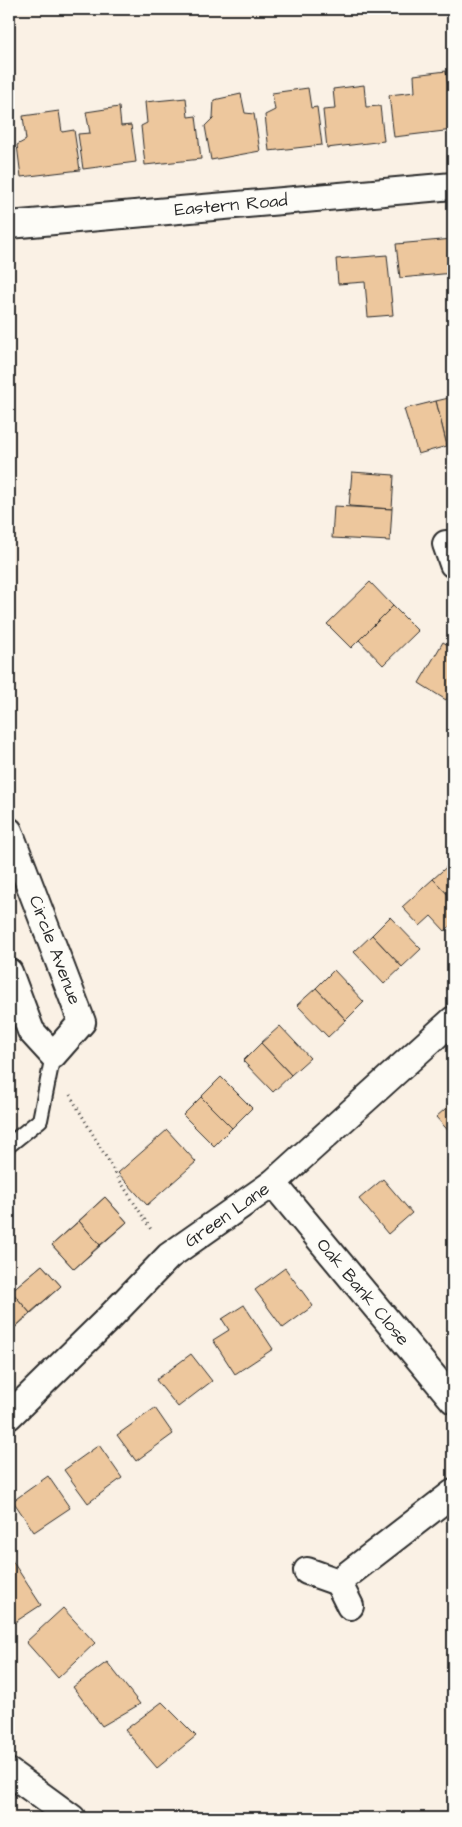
<svg xmlns="http://www.w3.org/2000/svg" width="462" height="1827" viewBox="0 0 462 1827" font-family="'Architects Daughter',sans-serif">
<style>
.building{fill:#edc79d;stroke:#2b2b2b}
.lines{fill:none;stroke-linecap:round;stroke-linejoin:round}
.service-casing{stroke:#2b2b2b;stroke-width:18}
.minor-casing{stroke:#2b2b2b;stroke-width:30}
.path{stroke:#2b2b2b;stroke-width:3;stroke-dasharray:1 4;stroke-linecap:butt}
.service{stroke:#fdfcf7;stroke-width:14}
.minor{stroke:#fdfcf7;stroke-width:26}
.labels{text-anchor:middle;dominant-baseline:central;stroke-width:4;stroke-linejoin:round;paint-order:stroke}
.street-label{font-size:18px;fill:#2b2b2b;stroke:#fdfcf7}
</style>
<rect width="100%" height="100%" fill="#faf1e5"/>
<filter id="ink" filterUnits="userSpaceOnUse"><feTurbulence type="fractalNoise" baseFrequency=".02" numOctaves="2"/><feDisplacementMap in="SourceGraphic" scale="10" xChannelSelector="R" yChannelSelector="G"/><feConvolveMatrix kernelMatrix="1 2 1 2 8 2 1 2 1" color-interpolation-filters="sRGB"/></filter>
<g filter="url(#ink)">
<g class="building">
<polygon points="446,71 449,95 453,95 453,130 394,137 389,95 415,92 414,75"/>
<polygon points="364,85 366,107 380,106 384,141 327,148 323,110 335,109 333,89"/>
<polygon points="308,88 311,108 317,107 322,145 269,151 265,115 275,110 272,93"/>
<polygon points="241,94 245,113 254,114 260,151 211,160 205,126 213,118 214,100"/>
<polygon points="186,98 188,117 196,116 201,159 145,165 141,126 147,123 145,102"/>
<polygon points="119,107 121,126 131,125 136,162 83,169 78,134 90,133 86,112"/>
<polygon points="59,111 62,132 74,130 80,170 21,177 17,145 26,140 23,116"/>
<polygon points="453,239 453,273 400,278 396,244"/>
<polygon points="387,255 393,315 368,317 365,282 338,284 336,259"/>
<polygon points="453,397 453,444 447,446 436,401"/>
<polygon points="436,401 447,446 418,454 404,409"/>
<polygon points="352,472 394,475 392,509 349,506"/>
<polygon points="334,506 392,509 390,541 332,538"/>
<polygon points="370,582 393,606 351,648 327,624"/>
<polygon points="393,606 418,631 383,665 359,640"/>
<polygon points="443,642 453,648 453,689 446,700 419,683"/>
<polygon points="451,863 453,865 453,900 433,879"/>
<polygon points="433,879 453,900 453,923 445,931 431,916 420,926 402,907"/>
<polygon points="390,917 421,949 402,967 372,935"/>
<polygon points="372,935 402,967 384,984 354,952"/>
<polygon points="334,970 364,1002 346,1020 316,988"/>
<polygon points="316,988 346,1020 328,1037 297,1005"/>
<polygon points="280,1026 310,1058 291,1075 261,1043"/>
<polygon points="261,1043 291,1075 273,1092 243,1061"/>
<polygon points="221,1077 252,1108 232,1128 201,1097"/>
<polygon points="201,1097 232,1128 214,1146 183,1115"/>
<polygon points="453,1102 453,1136 436,1117"/>
<polygon points="167,1130 196,1162 147,1205 118,1173"/>
<polygon points="383,1179 412,1213 388,1234 359,1199"/>
<polygon points="105,1197 127,1222 74,1269 52,1245"/>
<polygon points="105,1197 127,1222 100,1245 79,1221"/>
<polygon points="79,1221 100,1245 74,1269 52,1245"/>
<polygon points="42,1265 61,1286 9,1333 9,1293"/>
<polygon points="42,1265 61,1286 30,1313 11,1291"/>
<polygon points="285,1268 313,1306 283,1328 255,1290"/>
<polygon points="11,1291 30,1313 9,1333 9,1293"/>
<polygon points="244,1305 273,1349 235,1374 213,1340 229,1330 222,1319"/>
<polygon points="191,1354 212,1381 178,1407 156,1380"/>
<polygon points="155,1408 173,1434 136,1461 117,1435"/>
<polygon points="99,1445 122,1478 88,1503 64,1470"/>
<polygon points="48,1476 70,1508 34,1532 13,1501"/>
<polygon points="9,1556 41,1605 9,1626"/>
<polygon points="63,1608 95,1643 58,1678 26,1642"/>
<polygon points="107,1662 140,1704 102,1726 73,1687"/>
<polygon points="162,1702 196,1736 157,1768 125,1730"/>
</g>
<g class="lines">
<defs>
<polyline id="service" points="9,1145 40,1120 53,1055"/>
<g id="minor">
<polyline points="9,225 453,186"/>
<polyline points="446,544 453,564"/>
<polyline points="9,831 82,1022 53,1055 31,1031 9,972"/>
<polyline points="273,1183 453,1400"/>
<polyline points="9,1416 108,1319 169,1256 273,1183 453,1020"/>
<polyline points="307,1571 338,1582 453,1493"/>
<polyline points="338,1582 350,1606"/>
<polyline points="9,1772 72,1818"/>
</g>
</defs>
<use href="#service" class="service-casing"/>
<use href="#minor" class="minor-casing"/>
<polyline class="path" points="70,1095 117,1176 152,1231"/>
<use href="#service" class="service"/>
<use href="#minor" class="minor"/>
</g>
</g>
<g class="labels">
<g class="street-label">
<text transform="translate(231 205) rotate(-5)">Eastern Road</text>
<text transform="translate(55 950) rotate(69)">Circle Avenue</text>
<text transform="translate(227 1215) rotate(-35)">Green Lane</text>
<text transform="translate(363 1292) rotate(50)">Oak Bank Close</text>
</g>
</g>
<rect width="462" height="1827" fill="none" stroke="#fdfcf7" stroke-width="30"/>
<rect x="15" y="15" width="432" height="1797" fill="none" stroke="#2b2b2b" stroke-width="2" filter="url(#ink)"/>
</svg>
